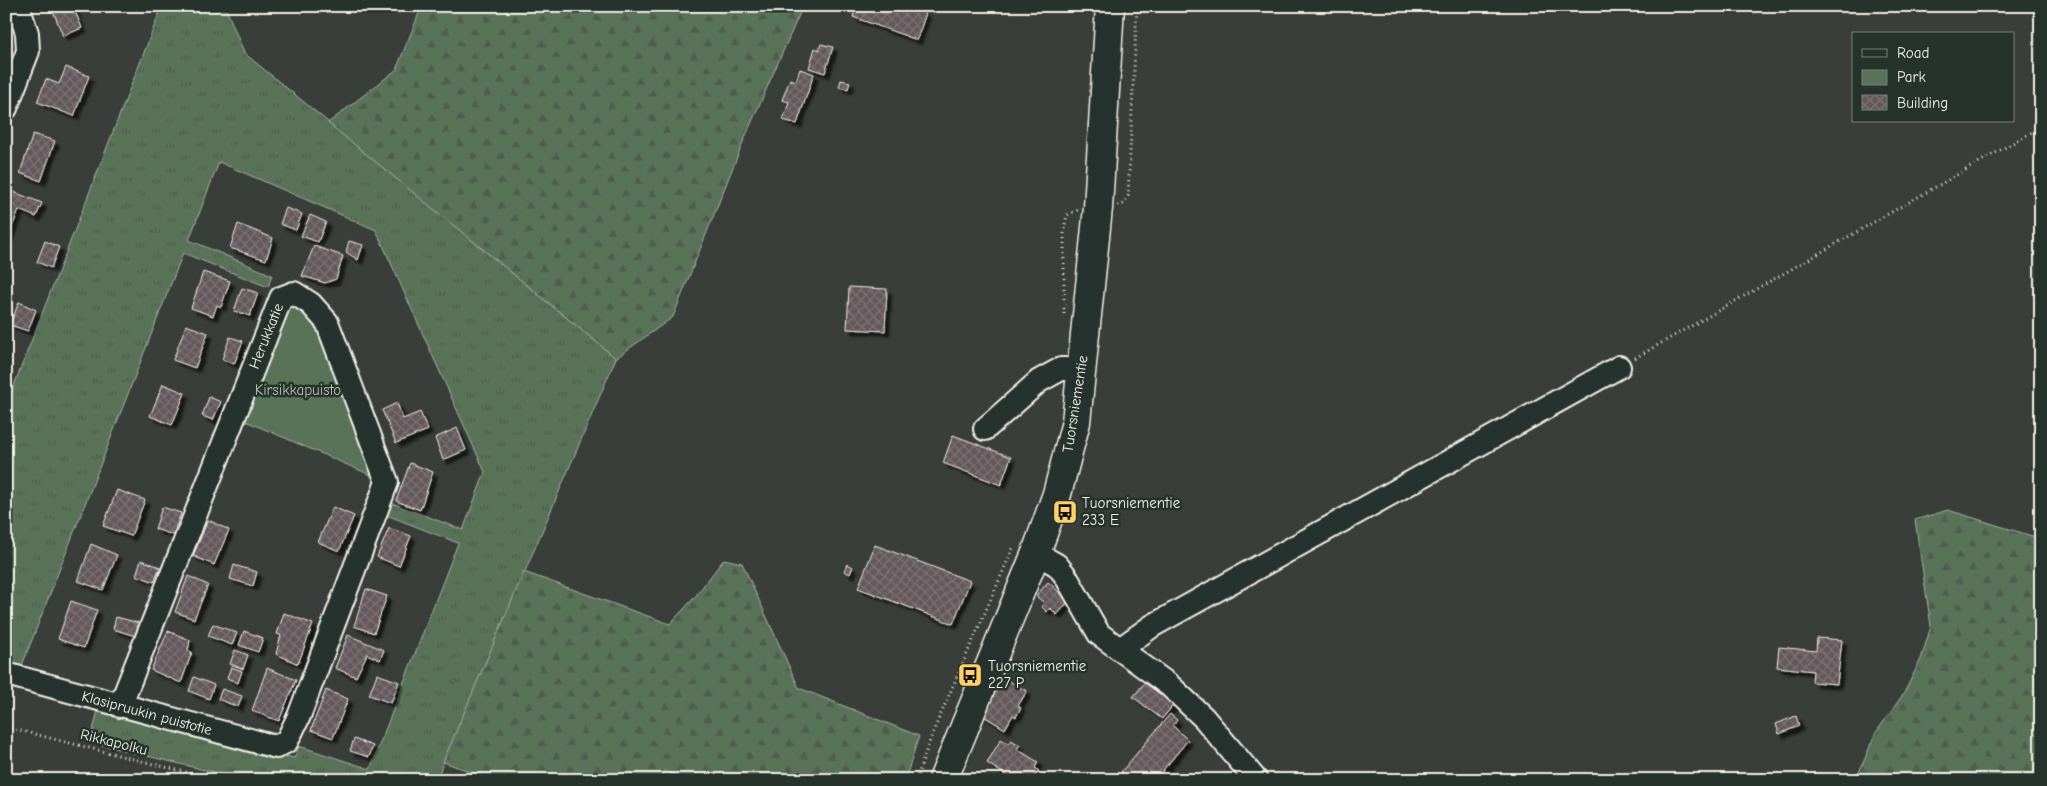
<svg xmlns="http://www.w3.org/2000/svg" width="2047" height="786" viewBox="0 0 2047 786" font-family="'Comic Neue',sans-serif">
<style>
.grass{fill:url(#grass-tufts);stroke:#a6b2a0}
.forest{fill:url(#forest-firs);stroke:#a6b2a0}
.park{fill:#597359;stroke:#a6b2a0}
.building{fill:url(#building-cross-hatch);stroke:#f4f1e8;filter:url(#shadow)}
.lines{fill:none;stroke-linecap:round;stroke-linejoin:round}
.minor-casing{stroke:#f4f1e8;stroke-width:26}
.major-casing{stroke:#f4f1e8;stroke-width:31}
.path{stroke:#f4f1e8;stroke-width:3;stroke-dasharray:1 4;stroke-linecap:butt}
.minor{stroke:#26332d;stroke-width:22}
.major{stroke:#26332d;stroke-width:28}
.labels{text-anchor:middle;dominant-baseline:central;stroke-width:5;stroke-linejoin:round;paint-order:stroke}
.street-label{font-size:15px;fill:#f4f1e8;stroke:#26332d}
.park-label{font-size:15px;fill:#b6bfaf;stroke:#26332d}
.poi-label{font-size:15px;fill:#f4f1e8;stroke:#26332d;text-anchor:start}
</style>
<defs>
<pattern id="grass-tufts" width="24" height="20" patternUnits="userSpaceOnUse" patternTransform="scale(1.25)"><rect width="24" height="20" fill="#597359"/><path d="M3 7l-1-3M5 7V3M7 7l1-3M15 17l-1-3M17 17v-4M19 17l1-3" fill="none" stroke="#505b4f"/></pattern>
<pattern id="forest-firs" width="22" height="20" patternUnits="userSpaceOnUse" patternTransform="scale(1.25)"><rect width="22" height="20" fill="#597359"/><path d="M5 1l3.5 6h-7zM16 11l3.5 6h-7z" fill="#505b4f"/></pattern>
<pattern id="building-cross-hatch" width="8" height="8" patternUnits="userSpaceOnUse" patternTransform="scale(1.25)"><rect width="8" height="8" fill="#64595c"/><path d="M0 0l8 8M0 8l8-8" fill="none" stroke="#7b7173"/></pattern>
<filter id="shadow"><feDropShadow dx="4.5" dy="4.5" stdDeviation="1" flood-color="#0009"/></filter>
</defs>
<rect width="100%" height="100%" fill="#393e3b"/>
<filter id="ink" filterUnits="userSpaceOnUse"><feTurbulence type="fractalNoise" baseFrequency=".02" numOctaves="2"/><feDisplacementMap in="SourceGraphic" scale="10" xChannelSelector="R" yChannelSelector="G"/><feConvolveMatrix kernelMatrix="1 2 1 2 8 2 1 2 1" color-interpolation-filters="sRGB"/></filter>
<g filter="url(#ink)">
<polygon class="grass" points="157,6 225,6 244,53 616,358 436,780 246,780 90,742 98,710 294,758 299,746 370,769 458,543 384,514 389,502 463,530 485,472 376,230 219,162 189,240 272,275 268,287 183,253 21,668 6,664 6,406 159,14"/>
<g class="forest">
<polygon points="422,6 803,6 743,142 673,317 616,358 328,123 396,70"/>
<polygon points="1948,510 2032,536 2041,534 2041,780 1856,780 1875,734 1904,693 1921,659 1931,626 1915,520"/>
<polygon points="724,559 742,563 799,688 919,736 905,780 686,780 664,771 660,780 495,780 443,762 524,572 670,624 694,598"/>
</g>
<polygon class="park" points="281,298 317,309 387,482 234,416"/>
<g class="building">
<polygon points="51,6 73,6 82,28 63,36"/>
<polygon points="856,6 906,6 926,13 917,40 853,17"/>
<polygon points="821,44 833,47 825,73 809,68 815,48 819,50"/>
<polygon points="66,67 89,76 74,116 37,102 46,79 59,84"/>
<polygon points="800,69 814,74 797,124 783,120 789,102 782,100 790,79 796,81"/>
<polygon points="841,80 850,82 848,89 839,87"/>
<polygon points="33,134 55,141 41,181 20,173"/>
<polygon points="6,189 42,203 36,217 19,210 8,237 6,236"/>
<polygon points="286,208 302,214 296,230 280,224"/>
<polygon points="310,215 326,222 318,242 301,236"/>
<polygon points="238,224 273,238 266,260 230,248"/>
<polygon points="45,241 59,247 51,268 37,262"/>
<polygon points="349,241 363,245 358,260 346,252"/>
<polygon points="314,246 343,256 336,279 325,283 302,276"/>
<polygon points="203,272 230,281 221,307 217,305 213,316 191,308"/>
<polygon points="849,287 887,289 885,331 847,329"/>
<polygon points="242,288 258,293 250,316 234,311"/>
<polygon points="19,302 36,310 28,331 10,325"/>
<polygon points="186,325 208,333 195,368 173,360"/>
<polygon points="230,337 243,341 234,364 222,359"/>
<polygon points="163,384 185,393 172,425 150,416"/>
<polygon points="209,397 221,402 213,420 202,416"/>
<polygon points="397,403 403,419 420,412 428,430 396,443 382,410"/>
<polygon points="457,428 466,450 443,460 435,438"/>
<polygon points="953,435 1011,457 1001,485 943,463"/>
<polygon points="410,463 433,472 420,510 396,501"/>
<polygon points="117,490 145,500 131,536 103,526"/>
<polygon points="162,507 181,513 173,535 155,529"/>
<polygon points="333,507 354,516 339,551 318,542"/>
<polygon points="208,520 229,530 214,565 193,556"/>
<polygon points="389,528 411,536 399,566 377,557"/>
<polygon points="91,544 117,555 103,590 78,581"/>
<polygon points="875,545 970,581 953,624 858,588"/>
<polygon points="141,560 160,567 154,582 136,575"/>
<polygon points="847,564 853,567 850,574 844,571"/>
<polygon points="234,565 257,572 253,586 230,579"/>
<polygon points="188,576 208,585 194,619 175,612"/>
<polygon points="1048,582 1069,601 1057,615 1050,608 1047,612 1041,606 1044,603 1036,596"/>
<polygon points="366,589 387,596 374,633 354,626"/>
<polygon points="71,601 97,610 84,648 58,639"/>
<polygon points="284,613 313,624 298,664 276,654 281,635 277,634"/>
<polygon points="116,617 139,623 135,636 113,629"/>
<polygon points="213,624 237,633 232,645 208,636"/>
<polygon points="168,631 190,640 188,651 192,652 181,683 151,670"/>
<polygon points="244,631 263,638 258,652 239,645"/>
<polygon points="348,635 384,650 380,660 367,654 356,677 335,668"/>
<polygon points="1817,638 1842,640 1837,684 1812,682 1813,671 1777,667 1779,647 1816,651"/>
<polygon points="235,650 248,655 243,669 230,664"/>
<polygon points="231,667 242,671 238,683 227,678"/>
<polygon points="267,668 296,680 279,721 252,711"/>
<polygon points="377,674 399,682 391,703 369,695"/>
<polygon points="194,677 214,685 209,699 189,691"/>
<polygon points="1003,678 1027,691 1018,706 1021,708 1016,717 1013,715 1005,729 982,715"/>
<polygon points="1146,681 1174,704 1162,719 1133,697"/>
<polygon points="222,689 242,696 238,707 218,699"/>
<polygon points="326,690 348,699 333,738 311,730"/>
<polygon points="1170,714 1177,720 1173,726 1188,740 1155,780 1117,780 1123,773 1121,772"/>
<polygon points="1796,716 1799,726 1779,734 1776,724"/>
<polygon points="354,739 373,746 369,757 350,751"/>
<polygon points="1001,739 1009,744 1011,740 1020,745 1017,749 1038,762 1035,768 1039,771 1033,779 1029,776 1027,780 1013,780 987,763"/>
</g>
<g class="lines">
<defs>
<g id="minor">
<polyline points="6,108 28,51 27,33 18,6"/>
<polyline points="985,429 1039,381 1061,369 1082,369"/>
<polyline points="1036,553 1057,565 1065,575 1099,634 1169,685 1204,718 1256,780"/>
<polyline points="1120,649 1152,626 1619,367"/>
<polyline points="6,674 276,747 287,741 299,716 387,482 327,322 311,304 294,293 281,298 120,706"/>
</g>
<polyline id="major" points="943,780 1036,553 1057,494 1076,422 1098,208 1110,6"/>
</defs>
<use href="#minor" class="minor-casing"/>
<use href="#major" class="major-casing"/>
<g class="path">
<polyline points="1118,206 1124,204 1128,196 1137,6"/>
<polyline points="1064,314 1064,229 1067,215 1078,210"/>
<polyline points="1635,358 2041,127"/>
<polyline points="6,727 217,780"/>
<polyline points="916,780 933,732 1014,546"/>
</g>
<use href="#minor" class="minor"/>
<use href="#major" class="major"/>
</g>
</g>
<defs>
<symbol id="bus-square" viewBox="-11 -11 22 22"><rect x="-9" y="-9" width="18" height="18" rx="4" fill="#ffd166" stroke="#26332d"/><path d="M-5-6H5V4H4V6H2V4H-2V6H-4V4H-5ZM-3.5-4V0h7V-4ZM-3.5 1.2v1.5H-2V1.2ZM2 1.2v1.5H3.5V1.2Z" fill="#111"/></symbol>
</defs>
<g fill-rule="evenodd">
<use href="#bus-square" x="1051" y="498" width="28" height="28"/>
<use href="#bus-square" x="956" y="661" width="28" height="28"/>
</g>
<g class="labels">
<g class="street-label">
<text transform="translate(266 336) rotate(-68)">Herukkatie</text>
<text transform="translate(1075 404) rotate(-81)">Tuorsniementie</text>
<text transform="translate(147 713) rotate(15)">Klasipruukin puistotie</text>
<text transform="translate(114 742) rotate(14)">Rikkapolku</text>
</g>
<g class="park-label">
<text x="298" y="390">Kirsikkapuisto</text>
</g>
<g class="poi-label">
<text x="1082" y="503">Tuorsniementie<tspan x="1082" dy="17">233 E</tspan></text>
<text x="988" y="666">Tuorsniementie<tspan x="988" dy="17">227 P</tspan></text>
</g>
</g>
<rect width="2047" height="786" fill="none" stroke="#26332d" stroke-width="25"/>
<rect x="12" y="12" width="2022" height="761" fill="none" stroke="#f4f1e8" stroke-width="2" filter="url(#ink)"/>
<rect x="1852" y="32" width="162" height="90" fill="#26332d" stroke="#787f78"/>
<rect x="1862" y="49" width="25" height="8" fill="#26332d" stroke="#787f78"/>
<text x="1897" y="58" font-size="15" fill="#f4f1e8">Road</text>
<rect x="1862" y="70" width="25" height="15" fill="#597359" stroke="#787f78"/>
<text x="1897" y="82" font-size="15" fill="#f4f1e8">Park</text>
<rect x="1862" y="95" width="25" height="15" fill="url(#building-cross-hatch)" stroke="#787f78"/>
<text x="1897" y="108" font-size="15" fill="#f4f1e8">Building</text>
</svg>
